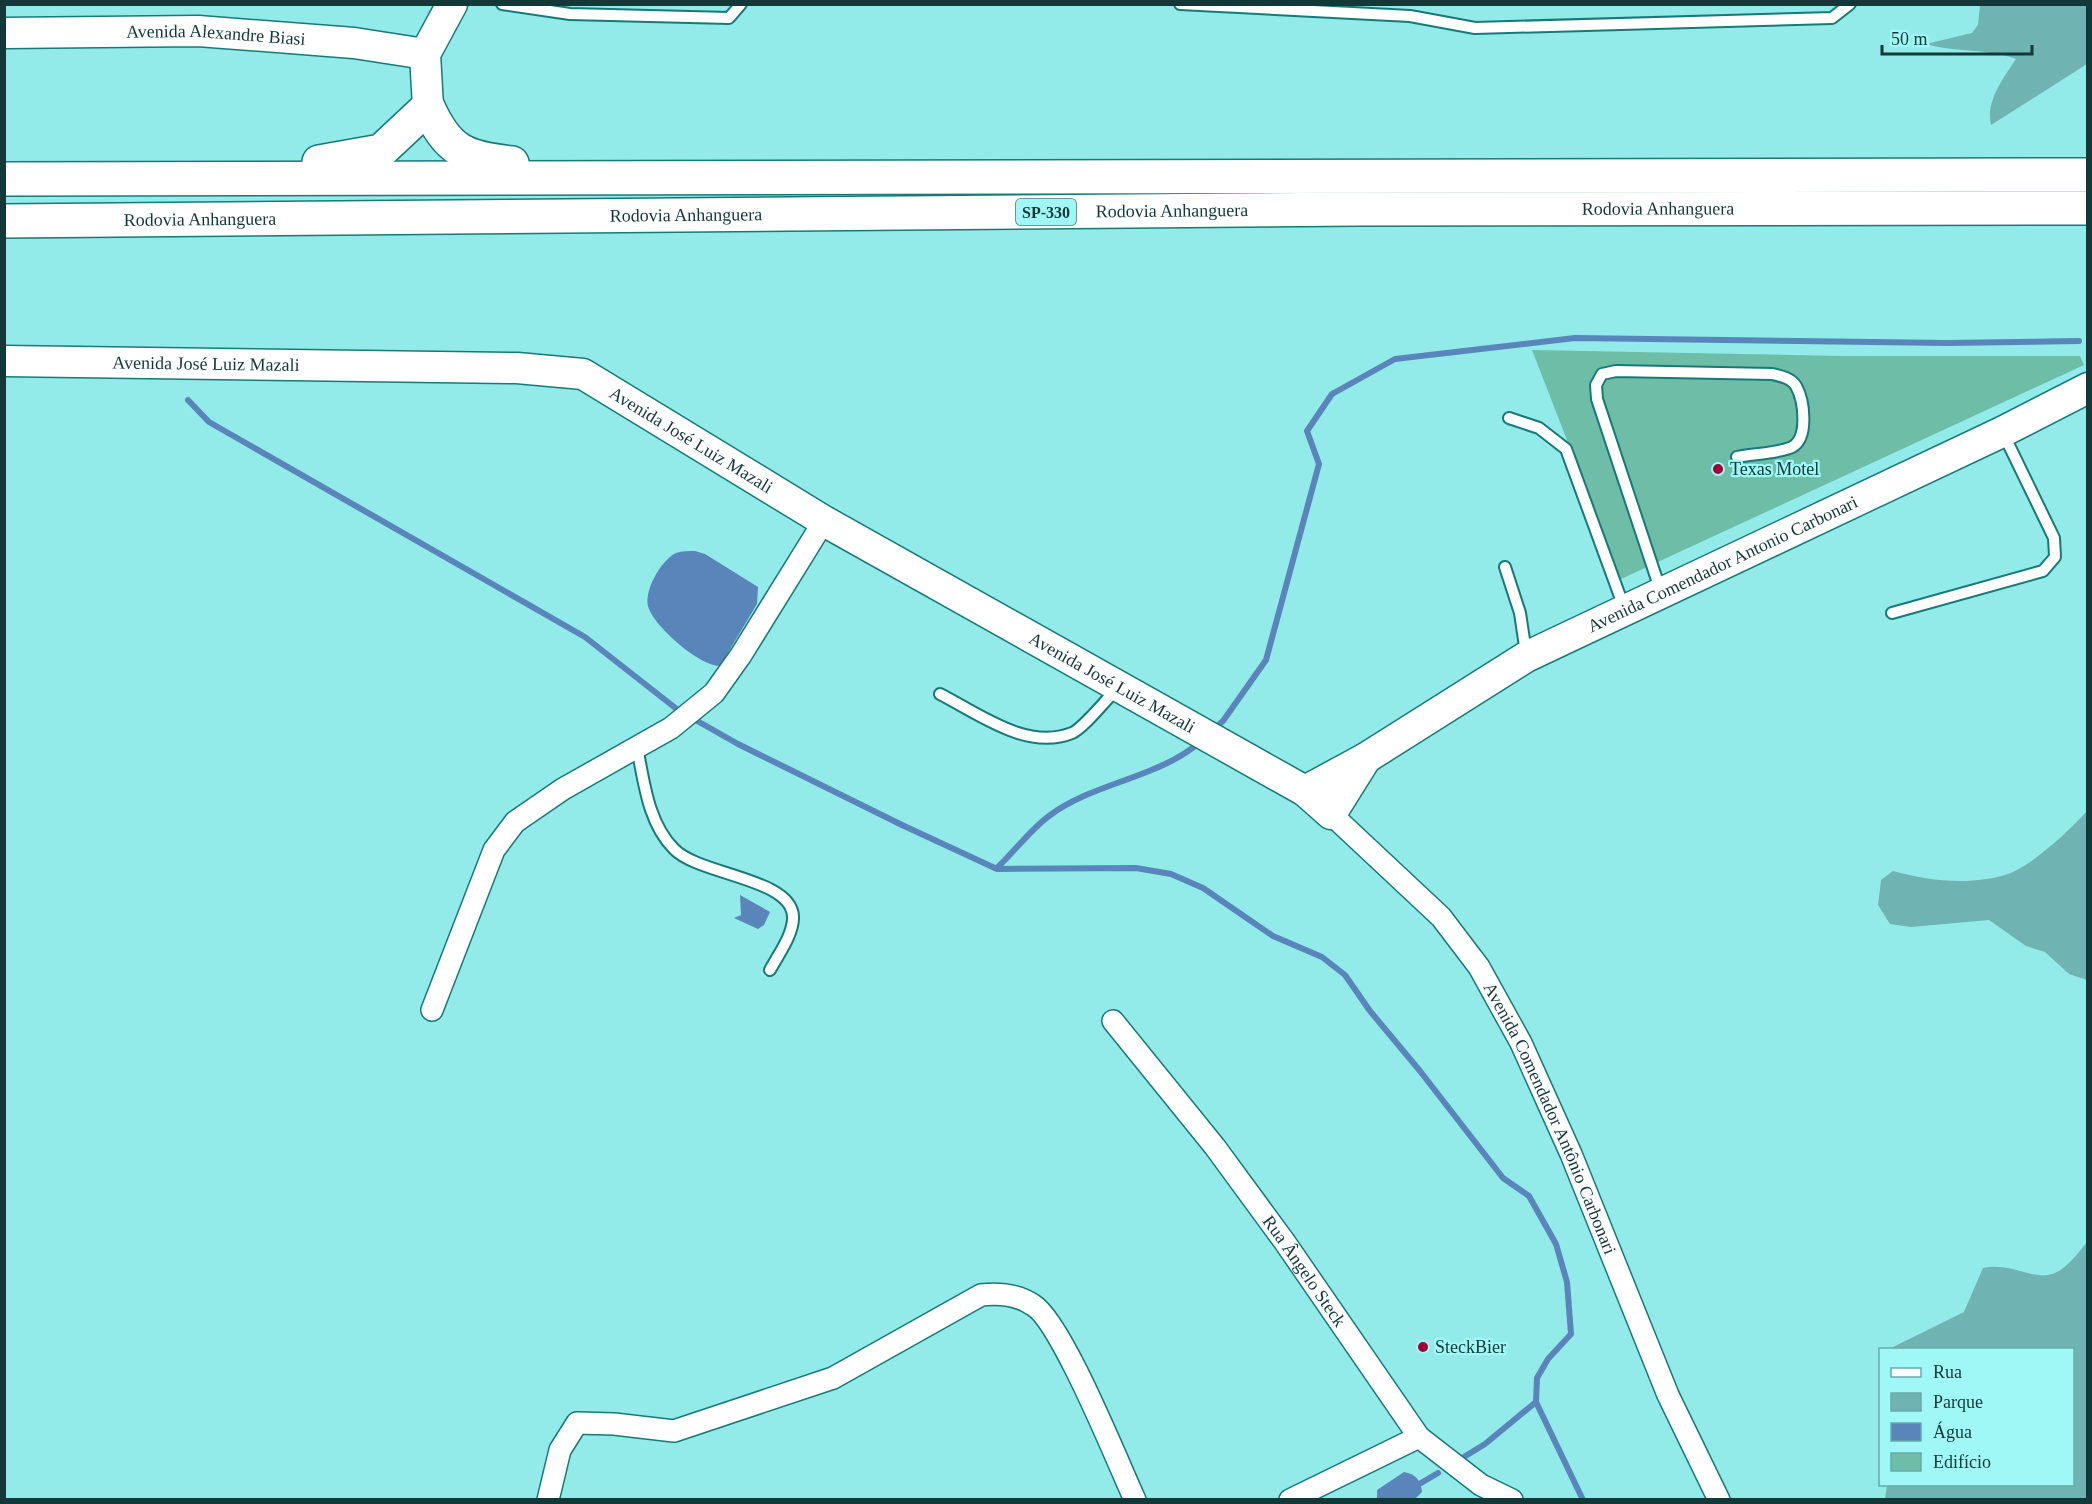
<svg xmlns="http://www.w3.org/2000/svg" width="2092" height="1504" viewBox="0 0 2092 1504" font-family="Georgia,serif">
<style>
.green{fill:#6fb4b2}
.water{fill:#5a85ba}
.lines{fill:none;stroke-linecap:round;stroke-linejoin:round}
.stream{stroke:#5a85ba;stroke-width:6}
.building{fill:#6ebda7}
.service-casing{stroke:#167a79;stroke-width:14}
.minor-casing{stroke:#167a79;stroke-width:24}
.secondary-casing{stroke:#167a79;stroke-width:33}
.motorway-casing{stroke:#167a79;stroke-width:36}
.service{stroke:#fff;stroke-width:10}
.minor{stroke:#fff;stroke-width:21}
.secondary{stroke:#fff;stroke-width:30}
.motorway{stroke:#fff;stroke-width:33}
.poi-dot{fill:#a10135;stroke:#a0f8f6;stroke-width:2}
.labels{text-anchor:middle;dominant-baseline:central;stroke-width:4.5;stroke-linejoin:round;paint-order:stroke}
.shield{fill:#a0f8f6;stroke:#3d7271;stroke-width:1.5}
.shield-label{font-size:16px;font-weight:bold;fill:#133838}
.street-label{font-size:18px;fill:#133838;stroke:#a0f8f6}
.poi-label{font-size:18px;fill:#133838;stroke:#a0f8f6;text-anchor:start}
</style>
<rect width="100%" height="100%" fill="#92eae9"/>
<g class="green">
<path d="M1980,5H2087V64L1991,125C1985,101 2005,76 2016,59C1987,48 1956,53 1926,44L1972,33L1978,25Z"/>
<path d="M2087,811V980L2069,974L2045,952L2026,946L1989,920L1911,927L1890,924L1878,905L1881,880L1893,871C1929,881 1971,886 2008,874C2033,865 2070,830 2087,811Z"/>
<path d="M2087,1242V1499H1885L1887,1485L2072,1484V1350L1889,1349L1964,1312L1983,1268C2009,1262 2029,1278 2048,1275C2064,1273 2078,1253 2087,1242Z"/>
</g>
<g class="water">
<path d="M695,551L705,554L758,587L757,604L720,666C701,667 656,628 649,609C642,593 661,560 676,553C682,551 689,551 695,551Z"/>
<polygon points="740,895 770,912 764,925 758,929 734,918 741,915"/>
<path d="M1404,1472C1415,1474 1421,1480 1422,1492L1415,1499H1377V1490Z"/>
</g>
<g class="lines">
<g class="stream">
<polyline points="188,400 209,422 585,637 678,710 738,744 902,825 997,869 1136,868 1171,874 1203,888 1273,936 1322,957 1345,975 1370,1011 1420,1071 1503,1178 1529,1196 1556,1244 1567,1282 1571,1334 1548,1359 1537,1378 1536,1402 1583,1500"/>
<polyline points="1213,730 1223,721 1266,660 1319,464 1307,431 1332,394 1395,359 1575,338 1947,343 2079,341"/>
<path d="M997,868C1014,852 1030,830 1049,816C1094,782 1160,778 1201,741"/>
<polyline points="1459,1460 1485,1444 1536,1402"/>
<polyline points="1421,1483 1438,1473"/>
</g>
</g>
<polygon class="building" points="1532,350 1842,356 2080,356 2084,365 1621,579"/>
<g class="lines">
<defs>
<g id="service">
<polyline points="502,4 570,14 729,18 741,4"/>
<polyline points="1180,4 1410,16 1475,28 1832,18 1850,4"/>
<polyline points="1509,418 1539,428 1566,449 1625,610"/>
<polyline points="1505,567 1520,613 1526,653"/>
<path d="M1661,592L1597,399L1596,385L1602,374L1616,371L1772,374C1781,376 1791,378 1796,386C1804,400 1809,438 1792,447C1780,453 1751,454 1737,457"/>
<polyline points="1892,613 2043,571 2055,557 2054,538 2004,435"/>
<path d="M940,694C979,714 1027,751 1072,733C1084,728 1107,698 1118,688"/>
<path d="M637,747C644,782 648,823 674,849C699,875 791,878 793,916C794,934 778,955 770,970"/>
</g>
<g id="minor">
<path id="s1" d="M1331,814L1441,917L1479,967L1521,1043L1571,1154L1668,1395L1719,1500"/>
<polyline points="432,1010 494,850 515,822 563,789 671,728 714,693 741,655 824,521"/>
<path id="s2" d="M1113,1021L1215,1147L1284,1241L1419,1437L1481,1485L1512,1500"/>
<path d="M548,1500L560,1450L577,1423L614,1424L674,1431L833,1378L981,1295C999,1293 1017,1294 1033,1305C1061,1321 1118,1463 1135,1500"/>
<polyline points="1290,1500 1419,1437"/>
</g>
<g id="secondary">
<path id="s3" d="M4,33L198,31L354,43L425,54"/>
<polyline points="428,107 425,54 452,4"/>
<path id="s4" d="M4,361L517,368L583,374L824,521L1305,791L1331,814L1366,758"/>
<path id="s5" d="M1305,791L1366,758L1526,657L2002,432L2088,388"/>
</g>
<g id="motorway">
<path d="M319,162L381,151L428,107C448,152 466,158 512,163"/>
<polyline points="4,179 2088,175"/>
<path id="s6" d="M4,221L1360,209L2088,208"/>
</g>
</defs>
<use href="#service" class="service-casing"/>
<use href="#minor" class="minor-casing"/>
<use href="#secondary" class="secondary-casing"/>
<use href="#motorway" class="motorway-casing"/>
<use href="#service" class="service"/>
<use href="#minor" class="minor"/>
<use href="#secondary" class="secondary"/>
<use href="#motorway" class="motorway"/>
</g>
<g class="poi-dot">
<circle cx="1718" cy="469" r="6"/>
<circle cx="1423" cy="1347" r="6"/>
</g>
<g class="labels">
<rect class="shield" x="1016" y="199" width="60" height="26" rx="4.5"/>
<g class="shield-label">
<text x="1046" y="212">SP-330</text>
</g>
<g class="street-label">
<text stroke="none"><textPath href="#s3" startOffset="212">Avenida Alexandre Biasi</textPath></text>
<text stroke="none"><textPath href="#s6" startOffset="1654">Rodovia Anhanguera</textPath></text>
<text stroke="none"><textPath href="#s6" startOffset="1168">Rodovia Anhanguera</textPath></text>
<text stroke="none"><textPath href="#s6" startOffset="682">Rodovia Anhanguera</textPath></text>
<text stroke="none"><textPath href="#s6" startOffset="196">Rodovia Anhanguera</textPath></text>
<text stroke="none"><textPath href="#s4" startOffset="202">Avenida José Luiz Mazali</textPath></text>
<text stroke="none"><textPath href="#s4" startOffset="706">Avenida José Luiz Mazali</textPath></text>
<text stroke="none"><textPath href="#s5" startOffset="476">Avenida Comendador Antonio Carbonari</textPath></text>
<text stroke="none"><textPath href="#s4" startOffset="1192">Avenida José Luiz Mazali</textPath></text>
<text stroke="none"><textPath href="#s1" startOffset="381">Avenida Comendador Antônio Carbonari</textPath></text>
<text stroke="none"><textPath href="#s2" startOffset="315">Rua Ângelo Steck</textPath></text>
</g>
<g class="poi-label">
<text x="1730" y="469">Texas Motel</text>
<text x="1435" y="1347">SteckBier</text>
</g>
</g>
<rect width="2092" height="1504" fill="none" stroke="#133838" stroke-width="12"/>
<rect x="1879" y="1348" width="195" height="138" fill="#a0f8f6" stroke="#68abaa" stroke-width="1.5"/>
<rect x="1891" y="1368" width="30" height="9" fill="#ffffff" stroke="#68abaa" stroke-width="1.5"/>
<text x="1933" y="1378" font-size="18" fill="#133838">Rua</text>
<rect x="1891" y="1393" width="30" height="18" fill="#6fb4b2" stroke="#68abaa" stroke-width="1.5"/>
<text x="1933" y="1408" font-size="18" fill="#133838">Parque</text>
<rect x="1891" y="1423" width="30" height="18" fill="#5a85ba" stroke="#68abaa" stroke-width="1.5"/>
<text x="1933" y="1438" font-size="18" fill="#133838">Água</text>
<rect x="1891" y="1453" width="30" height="18" fill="#6ebda7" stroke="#68abaa" stroke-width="1.5"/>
<text x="1933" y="1468" font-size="18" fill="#133838">Edifício</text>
<path d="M1882 45v9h150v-9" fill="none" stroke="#133838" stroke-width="3"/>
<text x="1891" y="45" font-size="18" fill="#133838" stroke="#a0f8f6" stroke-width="4.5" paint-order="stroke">50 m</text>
</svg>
